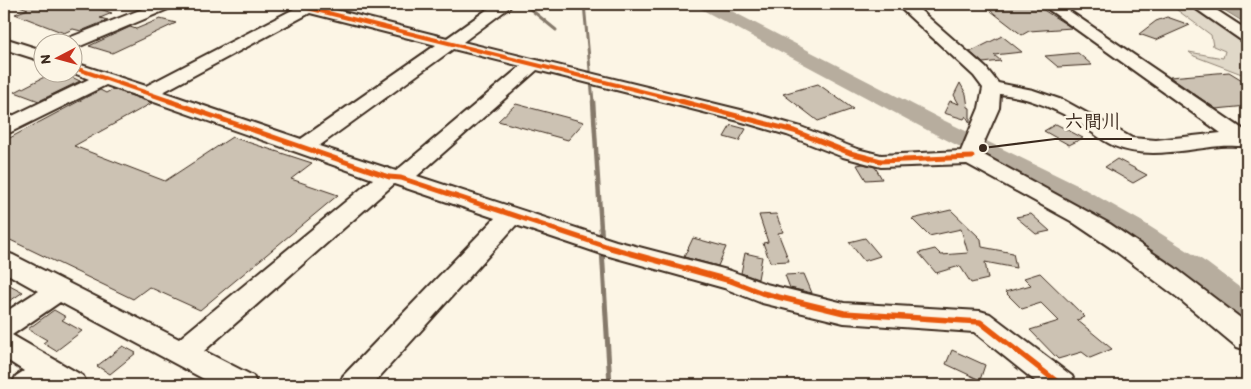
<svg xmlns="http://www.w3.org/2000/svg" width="1251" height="389" viewBox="0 0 1251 389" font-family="Itim,'Klee One',sans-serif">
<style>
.green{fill:#e0d8c8;stroke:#8e8173}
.water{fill:#b7ad9e;stroke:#85796b}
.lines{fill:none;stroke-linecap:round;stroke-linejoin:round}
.stream-far2{stroke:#85796b;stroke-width:3}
.stream-far1{stroke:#85796b;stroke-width:4.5}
.stream{stroke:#85796b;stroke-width:5}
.river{fill:#b7ad9e;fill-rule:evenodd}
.building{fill:#ccc2b3;stroke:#3b2a1e}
.minor-casing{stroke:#3b2a1e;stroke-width:4}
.minor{fill:#fcf5e5;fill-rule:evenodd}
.cycleway-far2-casing{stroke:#fcf5e5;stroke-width:6}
.cycleway-far1-casing{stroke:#fcf5e5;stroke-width:8}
.cycleway-casing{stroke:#fcf5e5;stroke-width:9}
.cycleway-far2{stroke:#e8590c;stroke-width:4}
.cycleway-far1{stroke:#e8590c;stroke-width:5}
.cycleway{stroke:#e8590c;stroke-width:5.5}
.leader{fill:none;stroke:#3b2a1e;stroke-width:2}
.callout-dot{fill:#3b2a1e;stroke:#fcf5e5;stroke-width:2}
.callout-label{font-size:19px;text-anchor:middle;font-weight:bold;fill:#3b2a1e;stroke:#fcf5e5;stroke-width:5;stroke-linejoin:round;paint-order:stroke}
</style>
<rect width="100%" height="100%" fill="#fcf5e5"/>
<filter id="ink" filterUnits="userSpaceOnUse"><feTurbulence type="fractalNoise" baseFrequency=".02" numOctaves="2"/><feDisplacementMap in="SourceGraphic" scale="10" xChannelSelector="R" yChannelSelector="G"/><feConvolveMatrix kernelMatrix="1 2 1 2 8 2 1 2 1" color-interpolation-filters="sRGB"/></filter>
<g filter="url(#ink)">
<polygon class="green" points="1169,4 1203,4 1247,29 1247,76 1194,56 1189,52 1223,58 1225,51 1213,46 1211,35"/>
<polygon class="water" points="1214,4 1230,4 1247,14 1247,24"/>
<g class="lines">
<g class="stream-far2">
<polyline points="524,4 556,30"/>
<polyline points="584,4 593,102"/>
</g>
<polyline class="stream-far1" points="593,101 601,229"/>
<g class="stream">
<polyline points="601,228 602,242"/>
<polyline points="602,249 610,385"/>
</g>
<g class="river">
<polygon points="696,4 718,4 943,120 1079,186 1141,221 1207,263 1247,293 1247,321 1236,318 1187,279 1121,235 1061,198 927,130 699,8"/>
<polygon points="1224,4 1244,4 1247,6 1247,19 1241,18"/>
</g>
</g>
<g class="building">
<polygon points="17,4 85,4 112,13 100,18 108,20 81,31 73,29 64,33 15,14 28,9 16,5"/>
<polygon points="982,4 1034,4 1072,28 1029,31 1022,35"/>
<polygon points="1167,17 1190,25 1156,40 1139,34 1156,21"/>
<polygon points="160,19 176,23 112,53 89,46 130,27 136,29"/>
<polygon points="1002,36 1022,52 994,55 1001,61 983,63 970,52"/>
<polygon points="1078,53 1092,65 1058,67 1045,56"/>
<polygon points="54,72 61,72 80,81 39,101 15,92"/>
<polygon points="1229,72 1247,83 1247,106 1216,109 1170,77"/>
<polygon points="960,83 966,94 968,107 970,108 970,123 966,116 964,119 944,113 950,101 959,104 954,95"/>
<polygon points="818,84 853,109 818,121 783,94"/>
<polygon points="113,89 152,103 74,146 165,181 232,137 312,163 291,179 338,195 200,310 149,287 133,299 4,237 4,141 100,90 106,93"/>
<polygon points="516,104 584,122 568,140 498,121"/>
<polygon points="1056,124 1083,138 1069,145 1044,131"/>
<polygon points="731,125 746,129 739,141 724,137"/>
<polygon points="1117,159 1147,175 1133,183 1105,167"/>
<polygon points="863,164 875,167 882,179 866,180 857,165"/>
<polygon points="951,210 981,239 982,247 1013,253 1016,268 985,262 988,279 971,283 960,266 936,273 919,253 935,249 941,255 968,253 961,229 929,236 912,219"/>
<polygon points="776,214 783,232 778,233 789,261 770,262 763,243 768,242 759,215"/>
<polygon points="1031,214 1050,231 1036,234 1016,217"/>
<polygon points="693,238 726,247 718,266 684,257"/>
<polygon points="865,238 880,256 864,261 849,242"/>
<polygon points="745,253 762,257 758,279 741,273"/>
<polygon points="1040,273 1085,317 1077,320 1112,349 1090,358 1082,352 1058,359 1030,330 1059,321 1041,303 1022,309 1005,292 1031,285 1024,278"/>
<polygon points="804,274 812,293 790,288 785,275"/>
<polygon points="4,282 23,292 4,305"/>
<polygon points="54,310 66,317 62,320 82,331 56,351 43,343 47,340 28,329"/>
<polygon points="123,346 136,353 110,374 97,366"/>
<polygon points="952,350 985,365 980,380 946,364"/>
</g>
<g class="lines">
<defs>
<g id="minor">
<polygon points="155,4 176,4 173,7 78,47 72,48 72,42 64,42 66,39"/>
<path d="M285,4H320V6L447,38L495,4H512L510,7L463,42L753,113L801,127L857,149L881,155L961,151L979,108L983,88L974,76L896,4H913L986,68L998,83L1033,90L1065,101L1132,138L1156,140L1221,133L1041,4H1059L1247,132V145C1239,147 1229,145 1221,146C1186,149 1148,160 1114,146C1101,140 1091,131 1079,123C1055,108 1028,97 1000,94L999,108L981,149L982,154L1110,224L1175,268L1247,323V350L1237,347L1177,297L1114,250L1071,221L967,164L881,167L843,157L787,135L739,121L537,70L417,176L616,241L731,271L766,284L844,303L980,311L990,314L1072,376L1076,385H1040L974,332L844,323L762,303L724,288L602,254L516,225L372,385H339L343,376L495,218L394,184L204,351L253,376L257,385H215L60,302L12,335L83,376L87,385H12L16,376L24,371L4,358V313L38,291L4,272V252L13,255L179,339L373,179L106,85L11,132L4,134V120L89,79L71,72H72V62L146,86L294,9L287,7ZM310,13L436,45L301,139L163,92ZM453,49L521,66L396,171L319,146Z"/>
<polygon points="1189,4 1207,4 1247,30 1247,42 1241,40"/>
<polygon points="4,38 42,50 42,61 4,49"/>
</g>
</defs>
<use href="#minor" class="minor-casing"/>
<use href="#minor" class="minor"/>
<defs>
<g id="cycleway-far2">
<polyline points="292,4 685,102"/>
<polyline points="72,67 173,102"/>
</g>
<g id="cycleway-far1">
<polyline points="169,101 389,177 401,178 555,229"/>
<polyline points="680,101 794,131 850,153 881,161 972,157"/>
</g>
<polyline id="cycleway" points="551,228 611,248 731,281 762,293 844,313 980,322 1061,385"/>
</defs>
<use href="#cycleway-far2" class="cycleway-far2-casing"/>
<use href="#cycleway-far1" class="cycleway-far1-casing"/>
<use href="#cycleway" class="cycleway-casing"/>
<use href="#cycleway-far2" class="cycleway-far2"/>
<use href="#cycleway-far1" class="cycleway-far1"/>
<use href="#cycleway" class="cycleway"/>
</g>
</g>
<path class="leader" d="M983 148L1055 139H1132"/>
<circle class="callout-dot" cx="983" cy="148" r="5"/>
<g class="callout-label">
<text x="1093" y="128">六間川</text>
</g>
<rect width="1251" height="389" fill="none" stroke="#fcf5e5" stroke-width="20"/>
<rect x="10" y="10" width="1231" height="369" fill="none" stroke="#3b2a1e" stroke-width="2" filter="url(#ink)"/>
<g transform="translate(58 58) rotate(264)"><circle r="24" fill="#fcf5e5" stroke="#afa495"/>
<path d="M0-4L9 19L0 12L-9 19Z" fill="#c8321e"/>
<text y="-8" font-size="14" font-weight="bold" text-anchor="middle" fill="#3b2a1e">N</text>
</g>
</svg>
